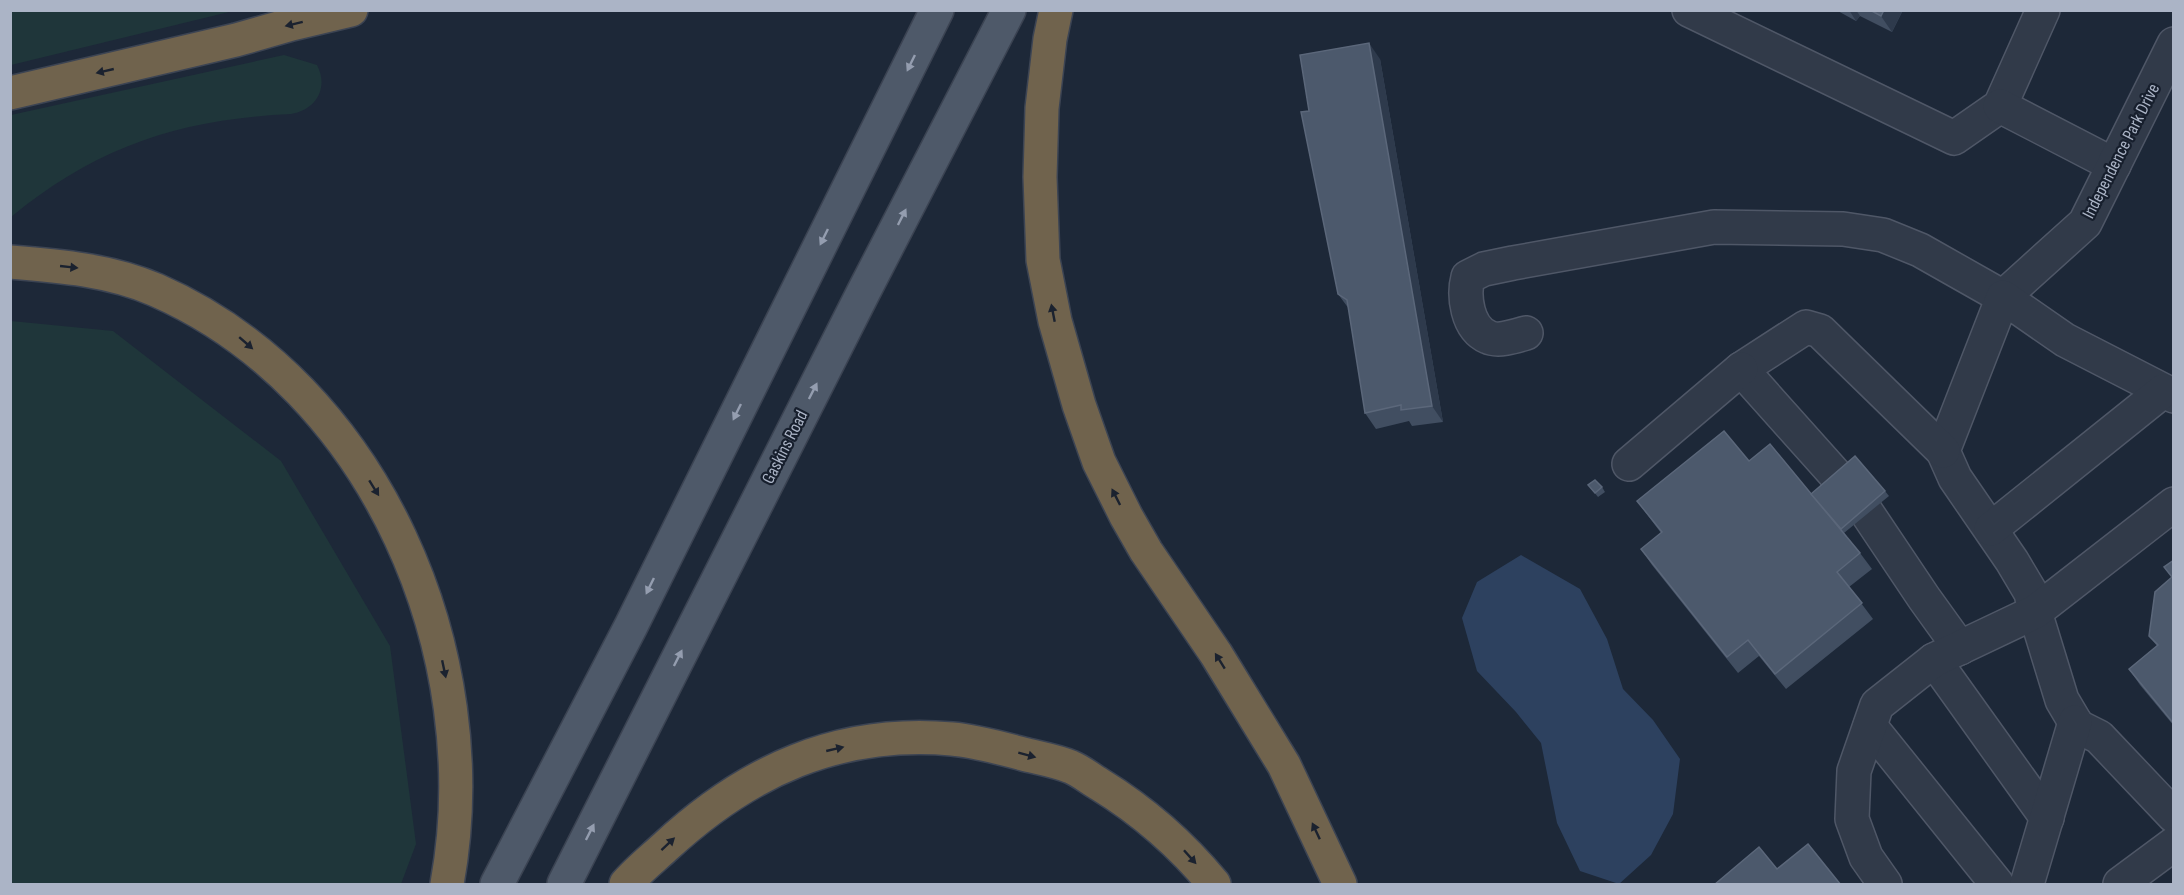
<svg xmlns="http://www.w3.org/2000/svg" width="2184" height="895" viewBox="0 0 2184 895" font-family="'Sofia Sans Condensed',sans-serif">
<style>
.green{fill:#1f363a}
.water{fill:#2d415f}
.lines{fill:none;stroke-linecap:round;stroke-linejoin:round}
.minor-casing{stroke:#4f5767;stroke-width:36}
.major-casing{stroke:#3b4352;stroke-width:36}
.highway-casing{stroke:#3c4453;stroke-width:36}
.minor{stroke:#313a49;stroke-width:33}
.major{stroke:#4e5969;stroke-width:33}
.highway{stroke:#70634d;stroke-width:33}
.wall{fill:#414e61}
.shaded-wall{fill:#2e3a4c}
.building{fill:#4c596c;stroke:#5b677a;stroke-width:1.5}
.oneway{fill:#1b222f}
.oneway2{fill:#949daf}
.labels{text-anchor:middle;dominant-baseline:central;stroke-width:4.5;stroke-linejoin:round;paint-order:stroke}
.street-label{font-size:18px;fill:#abb4c6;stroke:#171f2d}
</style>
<rect width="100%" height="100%" fill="#1d2838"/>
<g class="green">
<polygon points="11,10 233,10 233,11 11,65"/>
<path d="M284,55L317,65C329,88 316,110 291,114C181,119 97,146 11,217V115Z"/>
<polygon points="11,321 113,331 281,461 390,646 416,844 401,884 11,884"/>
</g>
<polygon class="water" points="1521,555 1580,589 1607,639 1623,689 1653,720 1680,759 1673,814 1651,855 1619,884 1580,871 1557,823 1541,743 1516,712 1477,671 1462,618 1477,582"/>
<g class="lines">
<defs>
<g id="minor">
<polyline points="1689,10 1954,138 2000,106 2043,10"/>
<polyline points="2000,106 2114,165"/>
<path d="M1526,333C1516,336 1498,342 1488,337C1467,328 1463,296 1468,277L1484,269L1513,263L1714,227L1843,229L1883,235L1920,250L2003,297L2085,223L2174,44"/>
<polyline points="2174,396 2065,340 2003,297 1943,451 1955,478 2012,561 2031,593 2035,612 2062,700 2075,722 2079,727 2099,737 2174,816"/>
<polyline points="1943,451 1820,331 1806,327 1741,369 1859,501 1924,598 1960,648"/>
<polyline points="1629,464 1741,369"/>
<polyline points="1991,529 2163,391"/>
<polyline points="1934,660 2047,818"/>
<polyline points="1870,726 1997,884"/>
<polyline points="1885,884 1866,857 1852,819 1854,771 1877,705 1934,660 2035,612 2174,504"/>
<polyline points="2027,884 2075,722"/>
<polyline points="2120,884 2174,844"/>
</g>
<g id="major">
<polyline points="497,884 631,626 937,10"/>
<polyline points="564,884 864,291 1009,10"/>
</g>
<g id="highway">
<polyline points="1056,10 1050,39 1042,108 1040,177 1043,260 1055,321 1079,405 1099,462 1126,516 1146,551 1216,654 1284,765 1340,884"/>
<polyline points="10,93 236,40 292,24 351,10"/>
<path d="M10,262C60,266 110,270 156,290C377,387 489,655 447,884"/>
<path d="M626,884C637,871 652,859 665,847C747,771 838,729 952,739C976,741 1000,748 1023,754C1039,758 1057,761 1071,767C1081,771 1090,779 1099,784C1143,811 1181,844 1214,884"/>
</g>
</defs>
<use href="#minor" class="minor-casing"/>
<use href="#major" class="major-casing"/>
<use href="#highway" class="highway-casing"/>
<use href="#minor" class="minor"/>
<use href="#major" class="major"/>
<use href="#highway" class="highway"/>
</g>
<g class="wall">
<polygon points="1836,10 1903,10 1892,32 1860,16 1856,21"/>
<polygon points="1380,59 1443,422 1412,426 1409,421 1376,429 1365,413 1349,309 1338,294 1309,111"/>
<polygon points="1749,461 1811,494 1885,491 1889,496 1844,533 1860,553 1872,569 1849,587 1873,619 1786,689 1759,656 1738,673 1652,565 1641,549 1661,533 1637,501"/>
<polygon points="1588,485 1602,487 1605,492 1598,497"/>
<polygon points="2174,560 2174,726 2140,685 2129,669 2157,646 2149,636 2172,578 2164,567"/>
</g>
<g class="shaded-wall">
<polygon points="1849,10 1856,10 1860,16 1856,21"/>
<polygon points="1884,10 1903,10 1892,32 1881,16"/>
<polygon points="1369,43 1380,59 1443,422 1432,406"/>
</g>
<g class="building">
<polygon points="1870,10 1884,10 1881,16"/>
<polygon points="1369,43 1432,406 1401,410 1401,405 1365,413 1347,300 1338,294 1301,112 1309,111 1300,55"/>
<polygon points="1724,431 1749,461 1770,444 1860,553 1837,572 1862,603 1775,674 1748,640 1727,657 1641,549 1662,532 1637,501"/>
<polygon points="1855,456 1885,491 1841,529 1811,494"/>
<polygon points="1595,480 1602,487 1595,493 1588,485"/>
<polygon points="2174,560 2174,724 2129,669 2158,645 2149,636 2155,592 2172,577 2164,567"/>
<polygon points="1808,844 1841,885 1714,885 1759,847 1777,869"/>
</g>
<defs><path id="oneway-solid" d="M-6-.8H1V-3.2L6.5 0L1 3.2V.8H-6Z" transform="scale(1.5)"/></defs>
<g class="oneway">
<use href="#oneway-solid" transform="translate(294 24) rotate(166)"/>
<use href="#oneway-solid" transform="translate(105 71) rotate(167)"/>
<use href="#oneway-solid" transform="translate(69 267) rotate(6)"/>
<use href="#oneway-solid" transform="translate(1053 313) rotate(-101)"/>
<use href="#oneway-solid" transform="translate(246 343) rotate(41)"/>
<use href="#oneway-solid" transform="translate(374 488) rotate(58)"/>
<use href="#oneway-solid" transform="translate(1116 497) rotate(-117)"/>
<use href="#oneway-solid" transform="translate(1220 661) rotate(-122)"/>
<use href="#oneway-solid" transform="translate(444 669) rotate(78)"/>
<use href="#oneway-solid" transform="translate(835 749) rotate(-13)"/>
<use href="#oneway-solid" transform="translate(1027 755) rotate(15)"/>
<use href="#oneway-solid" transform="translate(1316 831) rotate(-115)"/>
<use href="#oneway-solid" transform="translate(668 844) rotate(-43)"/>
<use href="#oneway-solid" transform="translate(1190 857) rotate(48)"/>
</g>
<g class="oneway2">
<use href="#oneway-solid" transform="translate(911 63) rotate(116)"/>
<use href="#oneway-solid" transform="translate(902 217) rotate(-63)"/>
<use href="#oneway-solid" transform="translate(824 237) rotate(116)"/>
<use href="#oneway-solid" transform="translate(813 391) rotate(-63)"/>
<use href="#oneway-solid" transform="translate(737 412) rotate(116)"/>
<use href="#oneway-solid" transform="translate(650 586) rotate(116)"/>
<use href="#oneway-solid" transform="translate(678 658) rotate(-63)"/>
<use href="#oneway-solid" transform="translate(590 832) rotate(-63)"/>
</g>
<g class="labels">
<g class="street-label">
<text transform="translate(2121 151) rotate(-63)">Independence Park Drive</text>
<text transform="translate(785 447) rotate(-63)">Gaskins Road</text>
</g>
</g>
<rect width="2184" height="895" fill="none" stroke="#abb4c6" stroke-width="24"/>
</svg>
